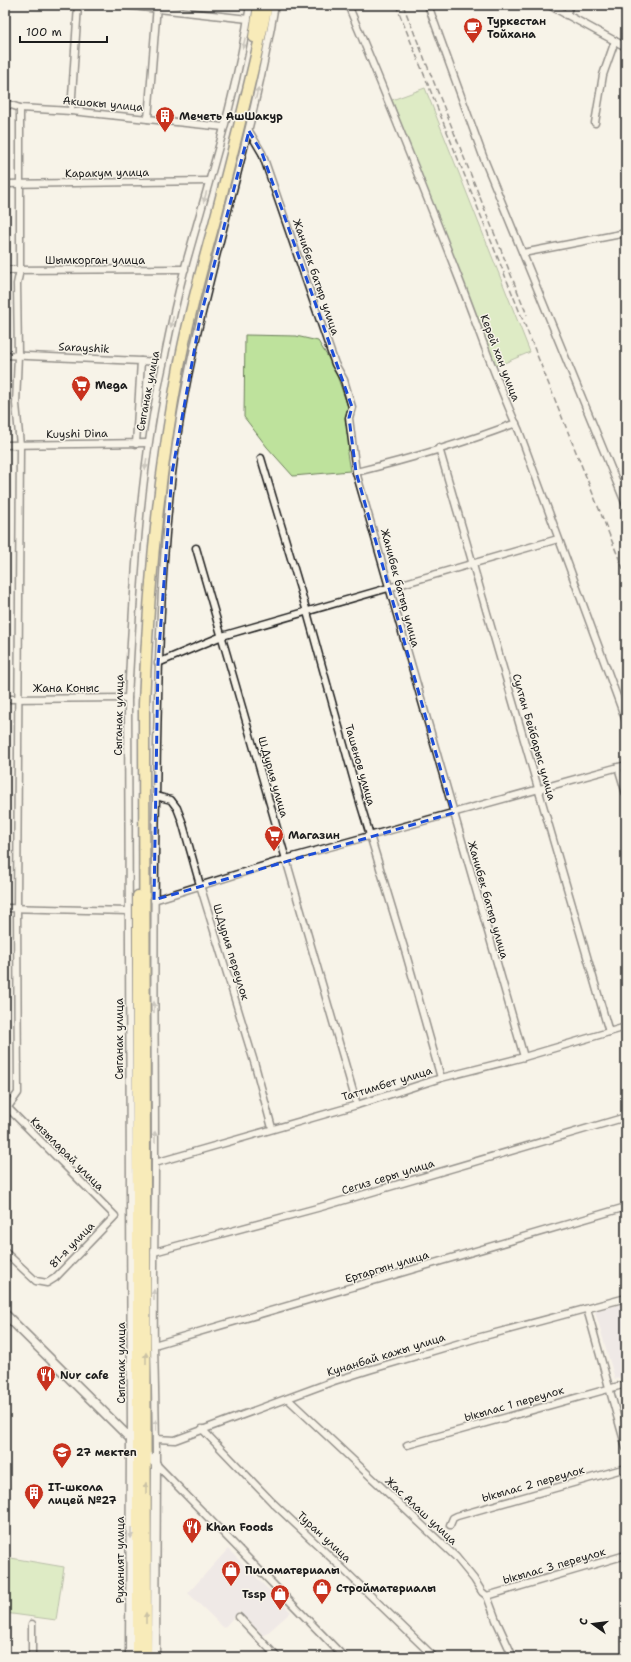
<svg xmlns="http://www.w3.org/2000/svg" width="631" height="1662" viewBox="0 0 631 1662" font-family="'Shantell Sans',sans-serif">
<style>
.built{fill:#e5dee5}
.green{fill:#bee29c;stroke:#6d7f5c}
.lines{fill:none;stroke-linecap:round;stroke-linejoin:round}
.minor-casing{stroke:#1c1c1c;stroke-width:9}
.secondary-casing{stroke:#1c1c1c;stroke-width:11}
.trunk-casing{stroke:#1c1c1c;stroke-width:13}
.minor{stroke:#f7f3e8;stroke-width:6}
.secondary{stroke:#f7f3e8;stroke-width:8}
.trunk{stroke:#f8e281;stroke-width:10}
.rail{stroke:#1c1c1c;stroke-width:1.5;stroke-dasharray:6 3;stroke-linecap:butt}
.oneway{fill:#94928c}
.oneway2{fill:#958954}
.marked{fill:none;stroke:#1d4ed8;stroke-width:3;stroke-dasharray:8 5;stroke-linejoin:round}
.labels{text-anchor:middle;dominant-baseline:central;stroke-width:3;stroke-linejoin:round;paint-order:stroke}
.poi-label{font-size:11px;font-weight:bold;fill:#1c1c1c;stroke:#f7f3e8;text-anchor:start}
.street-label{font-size:11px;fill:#1c1c1c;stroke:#f7f3e8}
</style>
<rect width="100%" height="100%" fill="#f7f3e8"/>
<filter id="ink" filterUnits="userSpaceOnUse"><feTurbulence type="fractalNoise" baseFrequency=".025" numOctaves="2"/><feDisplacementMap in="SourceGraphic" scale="8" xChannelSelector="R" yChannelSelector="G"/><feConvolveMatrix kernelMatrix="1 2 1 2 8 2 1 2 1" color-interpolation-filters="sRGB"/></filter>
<g filter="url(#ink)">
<g class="built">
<polygon points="626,1303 626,1376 615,1379 595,1311"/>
<polygon points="228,1549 291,1612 264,1636 239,1611 224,1628 188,1593"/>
</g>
<g class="green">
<polygon points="425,88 530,352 495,367 392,100"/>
<polygon points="245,335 296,336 318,341 334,367 348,407 347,418 351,443 347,453 350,471 293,476 267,447 244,417"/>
<polygon points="5,1557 64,1567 56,1620 5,1613"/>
</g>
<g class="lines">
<defs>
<g id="minor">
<polyline points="123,5 248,19"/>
<path d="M275,5C248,163 191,314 172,474C159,582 158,690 156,799C153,919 155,1040 155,1161C155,1222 153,1284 154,1346C155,1385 156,1424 156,1464L344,1657"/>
<path d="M348,5C387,96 423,187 459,279C479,330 496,381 519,431L626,721"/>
<polyline points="428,5 484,159 626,505"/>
<polyline points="549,5 626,47"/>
<polyline points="566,15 570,5"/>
<polyline points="5,103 20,108 71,111 224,127"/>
<polyline points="71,111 78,5"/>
<polyline points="148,119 157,5"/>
<polyline points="595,123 603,75 615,41"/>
<polyline points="249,131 262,153 335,364 344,380 352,407 349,418 356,472 524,1057"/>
<polyline points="5,184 209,181"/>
<polyline points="523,253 626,233"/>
<polyline points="5,270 185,269"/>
<polyline points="5,355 163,362"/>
<polyline points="136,444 141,361"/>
<polyline points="5,445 148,443"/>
<polyline points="439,448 609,1032"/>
<polyline points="261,458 307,612 359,799 406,954 441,1078"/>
<path d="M356,472C410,459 464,443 516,423"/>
<polyline points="618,484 626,481"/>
<polyline points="196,548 357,1105"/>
<polyline points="158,663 222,636 558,539"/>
<polyline points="5,699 128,698"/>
<polyline points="618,767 626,794"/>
<polyline points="156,796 171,800 177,808 182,821 200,885 255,1065 272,1128"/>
<polyline points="154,900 286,859 626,765"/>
<polyline points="5,908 128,911"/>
<polyline points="5,1105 115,1216 55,1278 47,1283 36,1281 5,1252"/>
<polyline points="5,1111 18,1093 17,908 20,445 16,404 18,355 17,284 20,270 20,108"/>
<polyline points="155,1163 357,1105 441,1078 524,1057 626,1027"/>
<polyline points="154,1252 321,1207 626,1117"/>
<polyline points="587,1309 626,1448"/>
<polyline points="154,1345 626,1207"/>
<polyline points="288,1399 456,1557 474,1579 482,1592 487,1596 496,1620 513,1657"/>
<polyline points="202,1429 272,1502 341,1567 434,1657"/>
<path d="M131,1438L128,698C134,585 139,471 164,360C170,329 177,297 185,267C209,180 237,94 250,5"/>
<polyline points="156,1439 175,1440 334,1381 369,1370 477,1338 626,1298"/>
<polyline points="407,1445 626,1384"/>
<polyline points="450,1525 453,1518 457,1516 626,1468"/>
<polyline points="487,1596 626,1555"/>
<polyline points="239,1617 277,1657"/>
<polyline points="32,1657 32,1624"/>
</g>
<g id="secondary">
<polyline points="5,1314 156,1464 155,1657"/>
<polyline points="130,1657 131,1438"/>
</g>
<g id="trunk">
<polyline points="254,37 259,5"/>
<polyline points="138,896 138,1657"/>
<path d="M146,1657L144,704C148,591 158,478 179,367C188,319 201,271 214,224C233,151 252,79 267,5"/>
</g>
</defs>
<use href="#minor" class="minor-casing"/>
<use href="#secondary" class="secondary-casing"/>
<use href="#trunk" class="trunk-casing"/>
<use href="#minor" class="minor"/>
<use href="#secondary" class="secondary"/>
<use href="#trunk" class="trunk"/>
<g class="rail">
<polyline points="396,5 626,576"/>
<polyline points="403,5 527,315"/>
</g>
</g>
<defs><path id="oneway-solid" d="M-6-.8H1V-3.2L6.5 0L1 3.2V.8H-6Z"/></defs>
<g class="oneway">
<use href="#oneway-solid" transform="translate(244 43) rotate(103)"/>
<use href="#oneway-solid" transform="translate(257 93) rotate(-77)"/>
<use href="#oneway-solid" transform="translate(205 197) rotate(106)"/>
<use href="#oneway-solid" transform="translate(172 322) rotate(103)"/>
<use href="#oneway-solid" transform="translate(146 464) rotate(97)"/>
<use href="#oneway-solid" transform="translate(154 1007) rotate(-90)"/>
<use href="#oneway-solid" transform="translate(155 1137) rotate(-90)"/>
<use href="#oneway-solid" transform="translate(154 1295) rotate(-90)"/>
<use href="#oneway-solid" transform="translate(156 1425) rotate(-91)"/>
<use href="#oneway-solid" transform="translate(131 1533) rotate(90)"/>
</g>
<g class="oneway2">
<use href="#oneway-solid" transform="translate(146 1358) rotate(-90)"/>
<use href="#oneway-solid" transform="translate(146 1488) rotate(-90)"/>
<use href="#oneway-solid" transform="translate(146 1618) rotate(-90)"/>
</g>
</g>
<path d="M0 0H631V1662H0ZM249,131L262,153L352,407L349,418L356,472L453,813L154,900L158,663L172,473L200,319Z" fill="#f7f3e8" fill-opacity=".55" fill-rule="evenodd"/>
<path class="marked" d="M249,131L262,153L352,407L349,418L356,472L453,813L154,900L158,663L172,473L200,319Z"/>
<defs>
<symbol id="cafe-pin" viewBox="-11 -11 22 30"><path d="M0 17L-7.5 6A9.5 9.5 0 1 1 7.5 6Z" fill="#c8321e" stroke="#f7f3e8"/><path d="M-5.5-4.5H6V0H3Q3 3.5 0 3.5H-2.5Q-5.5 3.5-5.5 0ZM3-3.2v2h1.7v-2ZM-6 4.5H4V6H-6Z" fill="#fff"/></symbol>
<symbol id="building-pin" viewBox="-11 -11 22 30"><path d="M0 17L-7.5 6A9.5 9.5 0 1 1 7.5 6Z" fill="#c8321e" stroke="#f7f3e8"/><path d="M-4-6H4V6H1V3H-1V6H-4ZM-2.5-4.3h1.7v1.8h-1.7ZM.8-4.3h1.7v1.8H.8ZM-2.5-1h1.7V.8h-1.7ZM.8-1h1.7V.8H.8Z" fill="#fff"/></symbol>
<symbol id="supermarket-pin" viewBox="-11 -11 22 30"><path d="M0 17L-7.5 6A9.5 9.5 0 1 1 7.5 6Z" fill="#c8321e" stroke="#f7f3e8"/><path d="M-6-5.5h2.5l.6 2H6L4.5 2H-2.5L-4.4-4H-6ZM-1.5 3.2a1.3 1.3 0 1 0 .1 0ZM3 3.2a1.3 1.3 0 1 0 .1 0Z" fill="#fff"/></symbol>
<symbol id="restaurant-pin" viewBox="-11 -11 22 30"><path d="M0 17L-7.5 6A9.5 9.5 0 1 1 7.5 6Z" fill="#c8321e" stroke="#f7f3e8"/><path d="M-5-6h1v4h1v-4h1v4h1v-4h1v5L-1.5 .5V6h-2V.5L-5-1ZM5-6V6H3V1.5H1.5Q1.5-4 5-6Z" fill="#fff"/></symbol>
<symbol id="school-pin" viewBox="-11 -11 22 30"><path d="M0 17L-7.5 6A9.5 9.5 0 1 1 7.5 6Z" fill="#c8321e" stroke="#f7f3e8"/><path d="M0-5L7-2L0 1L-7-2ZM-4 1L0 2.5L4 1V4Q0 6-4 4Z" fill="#fff"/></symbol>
<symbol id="shop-pin" viewBox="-11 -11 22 30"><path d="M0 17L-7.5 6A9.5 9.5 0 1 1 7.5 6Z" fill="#c8321e" stroke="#f7f3e8"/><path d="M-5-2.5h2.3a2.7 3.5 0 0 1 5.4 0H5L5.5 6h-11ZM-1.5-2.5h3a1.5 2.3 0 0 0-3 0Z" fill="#fff"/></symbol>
</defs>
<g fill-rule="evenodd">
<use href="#cafe-pin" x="462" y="16" width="22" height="30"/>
<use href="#building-pin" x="154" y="105" width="22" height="30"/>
<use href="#supermarket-pin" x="70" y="374" width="22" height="30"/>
<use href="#supermarket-pin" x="263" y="824" width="22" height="30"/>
<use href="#restaurant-pin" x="35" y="1364" width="22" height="30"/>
<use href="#school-pin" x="51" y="1441" width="22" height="30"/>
<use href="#building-pin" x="23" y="1482" width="22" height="30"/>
<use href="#restaurant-pin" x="181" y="1516" width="22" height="30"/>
<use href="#shop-pin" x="220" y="1559" width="22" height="30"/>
<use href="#shop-pin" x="311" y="1577" width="22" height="30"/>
<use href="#shop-pin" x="269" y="1583" width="22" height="30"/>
</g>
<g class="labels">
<g class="poi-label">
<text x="487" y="21">Туркестан<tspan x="487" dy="13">Тойхана</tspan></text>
<text x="179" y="116">Мечеть АшШакур</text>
<text x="95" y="385">Mega</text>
<text x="288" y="835">Магазин</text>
<text x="60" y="1375">Nur cafe</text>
<text x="76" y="1452">27 мектеп</text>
<text x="48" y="1487">IT-школа<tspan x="48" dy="13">лицей №27</tspan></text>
<text x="206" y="1527">Khan Foods</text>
<text x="245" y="1570">Пиломатериалы</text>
<text x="336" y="1588">Стройматериалы</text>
<text x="266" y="1594" text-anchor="end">Tssp</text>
</g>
<g class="street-label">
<text transform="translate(103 104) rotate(5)">Акшокы улица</text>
<text transform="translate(107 173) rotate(-1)">Каракум улица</text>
<text x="95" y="260">Шымкорган улица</text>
<text transform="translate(316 277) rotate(71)">Жанибек батыр улица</text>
<text transform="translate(84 348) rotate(3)">Sarayshik</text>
<text transform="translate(500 358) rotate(69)">Керей хан улица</text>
<text transform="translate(148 391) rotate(-79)">Сыганак улица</text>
<text transform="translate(77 434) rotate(-1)">Kuyshi Dina</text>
<text transform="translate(400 588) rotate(75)">Жанибек батыр улица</text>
<text x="66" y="688">Жана Коныс</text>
<text transform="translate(119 715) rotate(-89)">Сыганак улица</text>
<text transform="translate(534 737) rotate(74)">Султан Бейбарыс улица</text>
<text transform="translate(360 765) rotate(74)">Ташенов улица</text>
<text transform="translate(273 777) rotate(74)">Ш.Дурия улица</text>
<text transform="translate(488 900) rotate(74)">Жанибек батыр улица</text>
<text transform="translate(231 952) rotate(73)">Ш.Дурия переулок</text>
<text transform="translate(119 1039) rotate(-90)">Сыганак улица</text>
<text transform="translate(387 1084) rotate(-17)">Таттимбет улица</text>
<text transform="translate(67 1154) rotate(45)">Кызыларай улица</text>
<text transform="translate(388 1177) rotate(-17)">Сегиз серы улица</text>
<text transform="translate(72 1245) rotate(-46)">81-я улица</text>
<text transform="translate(387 1267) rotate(-17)">Ертаргын улица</text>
<text transform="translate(386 1355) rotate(-17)">Кунанбай кажы улица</text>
<text transform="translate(121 1363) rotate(-90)">Сыганак улица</text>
<text transform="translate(514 1404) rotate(-16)">Ыкылас 1 переулок</text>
<text transform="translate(533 1484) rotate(-16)">Ыкылас 2 переулок</text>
<text transform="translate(421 1511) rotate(43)">Жас Алаш улица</text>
<text transform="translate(324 1537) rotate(43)">Туран улица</text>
<text transform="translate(120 1560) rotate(-90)">Руханият улица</text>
<text transform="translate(554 1566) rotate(-16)">Ыкылас 3 переулок</text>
</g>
</g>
<rect width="631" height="1662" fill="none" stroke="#f7f3e8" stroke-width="20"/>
<rect x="10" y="10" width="611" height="1642" fill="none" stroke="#1c1c1c" stroke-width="1.5" filter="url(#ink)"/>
<g transform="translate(593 1624) rotate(284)" stroke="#f7f3e8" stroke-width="3" paint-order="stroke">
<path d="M0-3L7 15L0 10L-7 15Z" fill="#1c1c1c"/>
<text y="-6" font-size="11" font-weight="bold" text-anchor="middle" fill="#1c1c1c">С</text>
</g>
<path d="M20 36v6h87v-6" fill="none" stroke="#1c1c1c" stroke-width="2"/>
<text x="26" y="36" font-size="12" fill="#1c1c1c" stroke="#f7f3e8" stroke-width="3" paint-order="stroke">100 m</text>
</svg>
